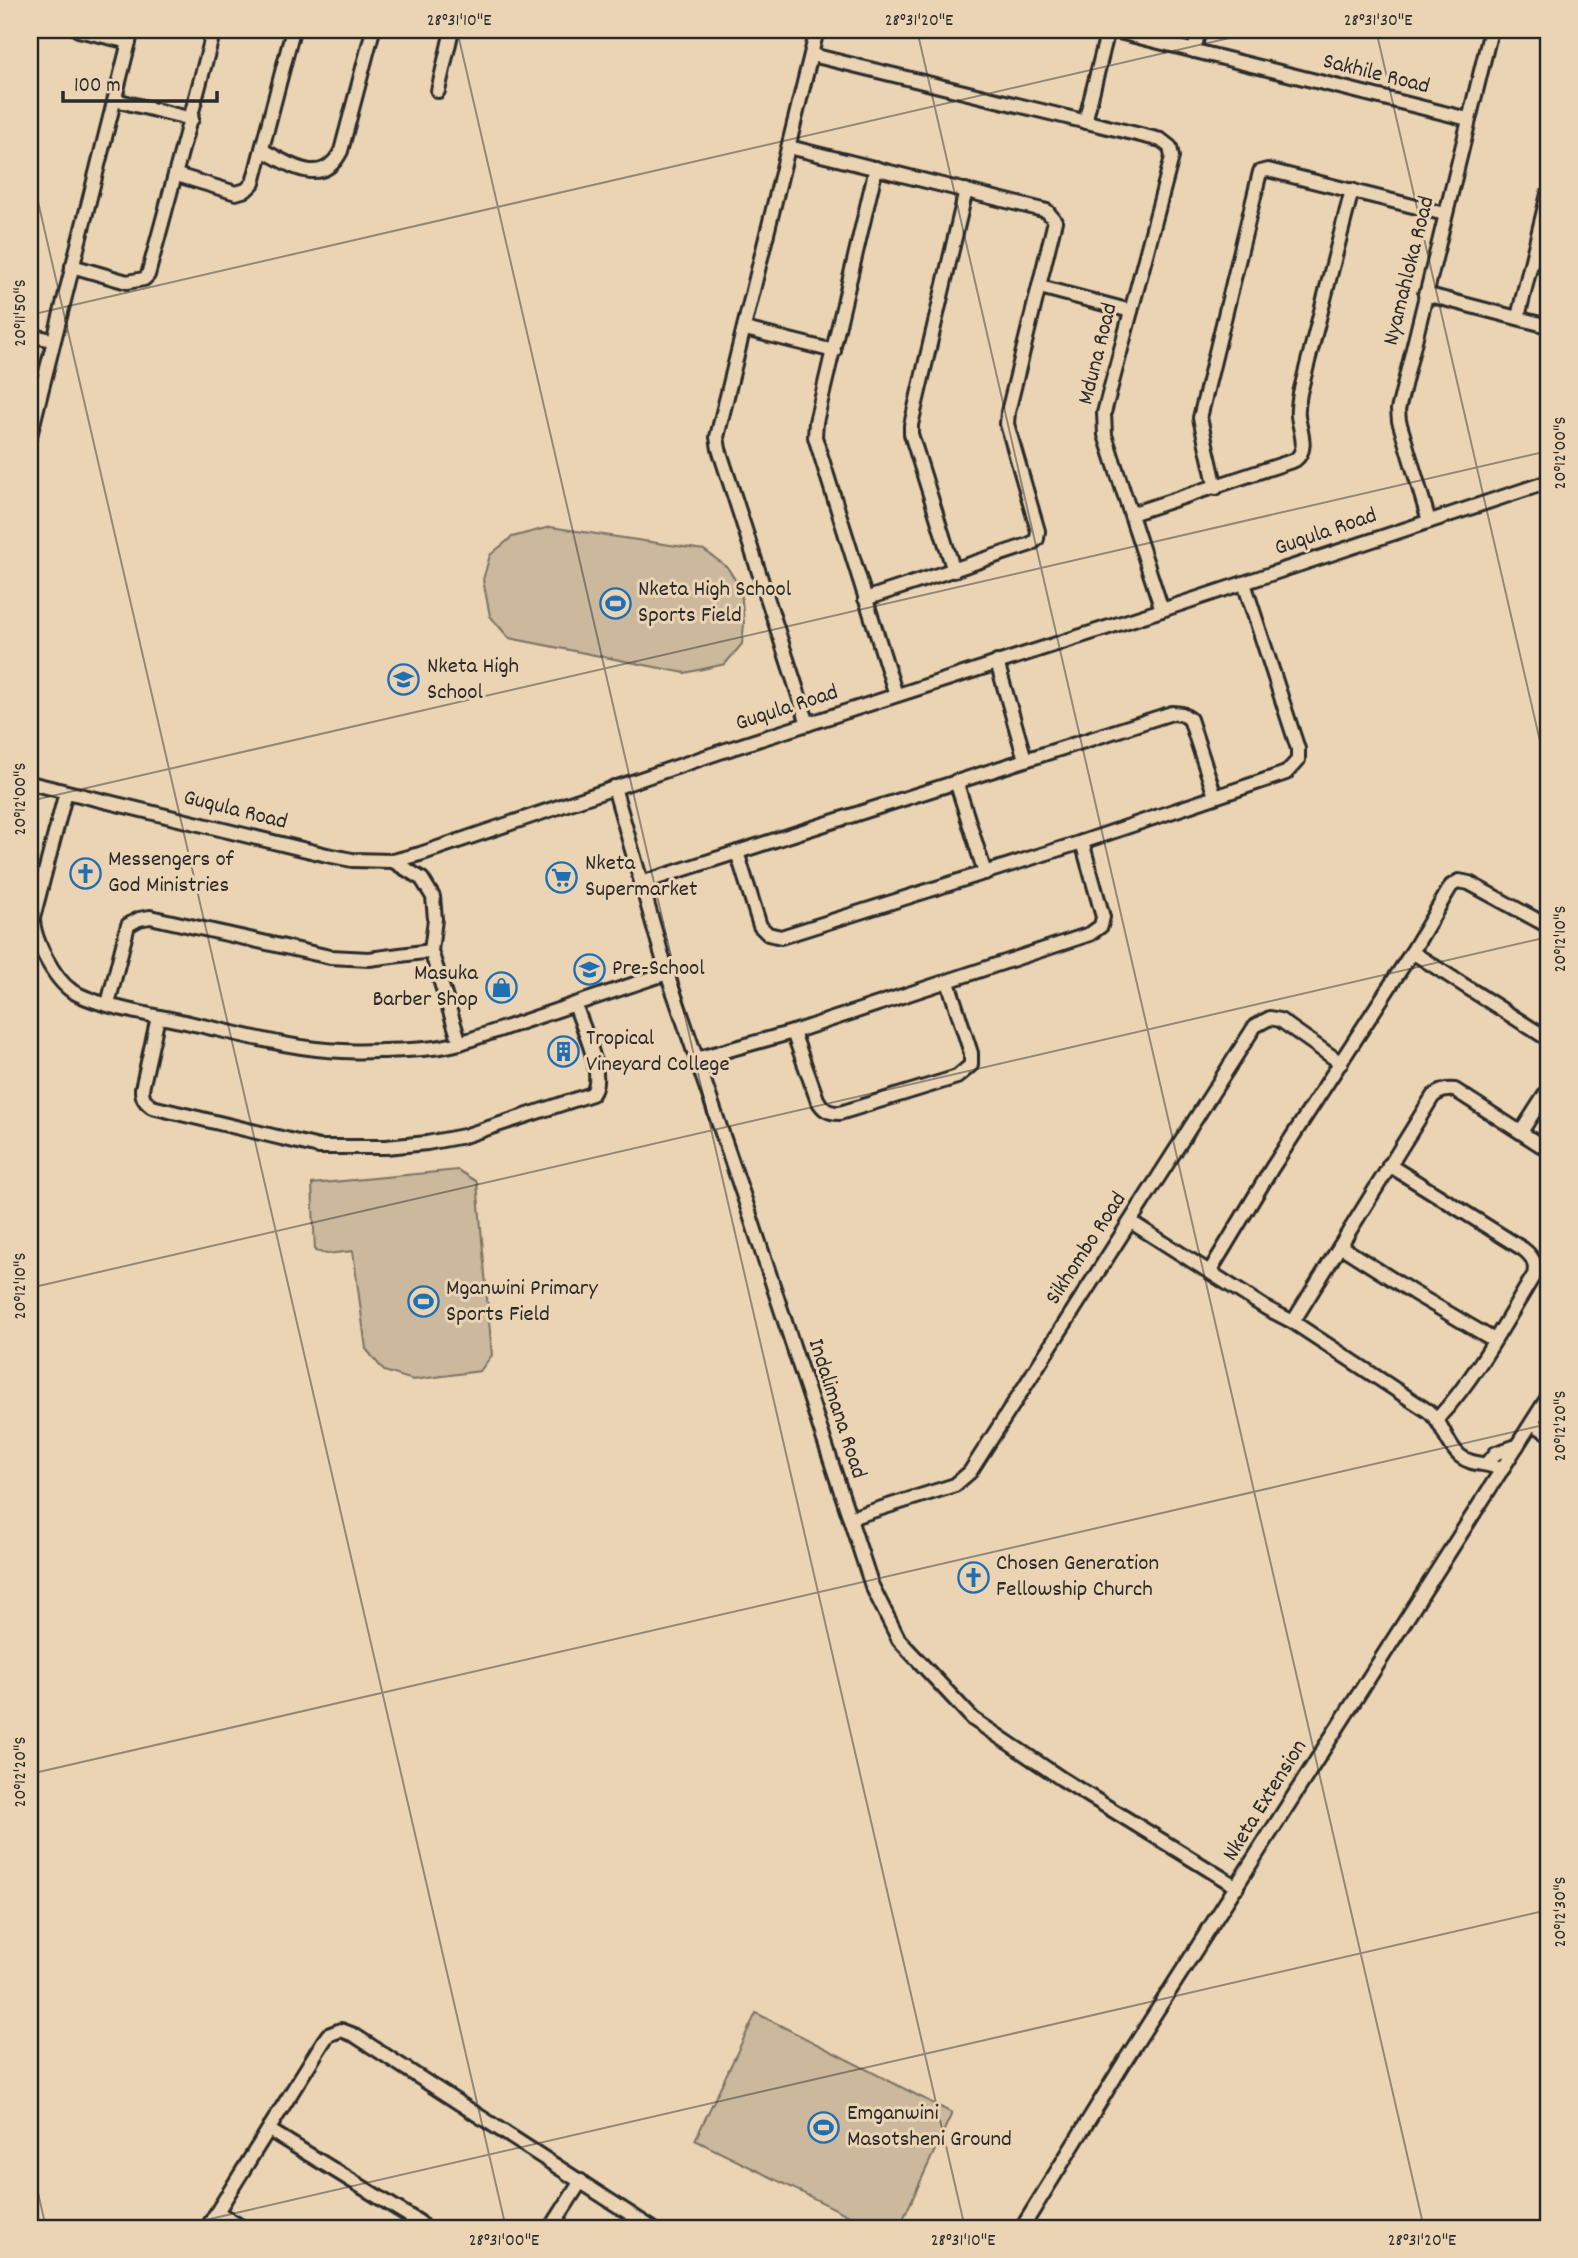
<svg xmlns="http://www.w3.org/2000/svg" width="1578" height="2258" viewBox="0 0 1578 2258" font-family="Dekko,sans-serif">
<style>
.green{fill:#cbb89d;stroke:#7b7264;stroke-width:2}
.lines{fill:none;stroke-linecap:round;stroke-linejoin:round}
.minor-casing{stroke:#2b2b2b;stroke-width:18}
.minor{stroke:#ead4b3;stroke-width:12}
.ticks{fill:none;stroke:#2b2b2b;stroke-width:2;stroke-opacity:0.45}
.labels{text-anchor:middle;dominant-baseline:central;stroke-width:6;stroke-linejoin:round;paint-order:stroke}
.street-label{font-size:23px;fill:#2b2b2b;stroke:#ead4b3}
.poi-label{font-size:23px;fill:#2b2b2b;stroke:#ead4b3;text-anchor:start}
.neatline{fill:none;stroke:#2b2b2b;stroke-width:2.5}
.ticks-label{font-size:18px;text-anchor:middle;fill:#2b2b2b}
</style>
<rect width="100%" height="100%" fill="#ead4b3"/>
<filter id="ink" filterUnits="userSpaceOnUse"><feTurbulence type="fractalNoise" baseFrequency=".0143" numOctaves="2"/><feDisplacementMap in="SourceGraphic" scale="14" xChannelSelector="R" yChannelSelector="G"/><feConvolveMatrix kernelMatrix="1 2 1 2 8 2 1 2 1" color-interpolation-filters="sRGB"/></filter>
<g filter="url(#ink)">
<g class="green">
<polygon points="550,527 704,550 727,567 741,589 744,624 742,644 725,664 685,673 509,638 490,616 483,580 490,555 512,537"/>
<polygon points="458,1170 477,1182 492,1355 480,1371 413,1380 384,1371 366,1349 353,1251 327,1254 315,1251 312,1184"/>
<polygon points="756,2013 952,2113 899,2228 874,2228 695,2140"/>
</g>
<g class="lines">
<defs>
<g id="minor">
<polyline points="78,30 129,42"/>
<polyline points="1111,30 1468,119"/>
<polyline points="1194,51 1199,30"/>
<polyline points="812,55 1161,140 1170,147 1172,157 1104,413 1105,435 1162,610"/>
<polyline points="438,91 452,30"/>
<polyline points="115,100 192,119"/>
<polyline points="1085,122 1108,30"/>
<polyline points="789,147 1047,211 1055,221 1008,412 1007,424 1038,531 1037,539 1031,544 865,599"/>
<path d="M262,150C289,164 322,189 341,151L373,30"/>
<polyline points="876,168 816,422 815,437 896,695"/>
<polyline points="177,175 236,193 246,190 253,183 293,30"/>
<polyline points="72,266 127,282 144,279 148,275 214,30"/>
<polyline points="1040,287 1131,311"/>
<polyline points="1425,294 1548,326"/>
<polyline points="1518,317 1548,194"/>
<polyline points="745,329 834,351"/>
<polyline points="30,335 52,340"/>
<polyline points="30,436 132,30"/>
<polyline points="1216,488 1200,418 1260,172 1268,170 1445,214"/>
<path d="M1131,514L1295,460C1309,449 1300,432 1298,416C1297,409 1299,401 1300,393L1352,190"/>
<polyline points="1429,521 1399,421 1398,410 1491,30"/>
<polyline points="954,571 911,434 911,425 966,190"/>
<polyline points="997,662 1025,759"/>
<polyline points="808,724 719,449 717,437 817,30"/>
<polyline points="956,781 985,873"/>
<polyline points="30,783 327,855 352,860 393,861 420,854 720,752 1162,610 1548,482"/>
<polyline points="614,787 667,973 745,1200 872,1586 899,1640 973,1719 1062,1779 1237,1887"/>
<path d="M66,792L33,918C33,939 54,979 72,991C96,1006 152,1015 180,1021C234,1032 288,1049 343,1051C355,1052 368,1051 380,1051C408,1050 433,1050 460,1043L667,973"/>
<polyline points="737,852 760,926 768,934 781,937 1082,842 1286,773 1298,760 1298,749 1244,583"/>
<polyline points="393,861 422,879 433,897 435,919 431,951 460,1043"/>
<polyline points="641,883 1172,713 1182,714 1190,719 1215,796"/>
<polyline points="1412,952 1548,1039"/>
<polyline points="108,1004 128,925 139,919 150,917 330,957 369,959 431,951"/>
<path d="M158,1017L142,1089C142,1098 145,1102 152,1107L319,1147H386L427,1143L464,1136L592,1094C606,1074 582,1027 575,1004"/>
<path d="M793,1032L817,1099C823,1110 828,1113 840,1113L957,1077L971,1065V1053L948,982"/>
<polyline points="696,1059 793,1032 1090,934 1101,926 1103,917 1082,842"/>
<polyline points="1521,1132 1548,1090"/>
<path d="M1389,1165L1523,1249C1532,1256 1537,1263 1534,1275C1504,1324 1477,1376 1438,1418"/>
<path d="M1131,1222L1266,1308L1293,1322L1428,1411C1444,1423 1445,1443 1460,1456C1474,1467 1488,1461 1502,1470"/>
<polyline points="1340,1246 1414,1293 1494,1340"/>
<polyline points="1210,1271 1272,1168 1412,952 1451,886 1459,881 1469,883 1548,926"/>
<path d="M1293,1322L1433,1096C1440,1091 1445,1089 1455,1090L1548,1150"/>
<polyline points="1532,1423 1548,1433"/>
<polyline points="1488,1463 1496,1453 1517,1446"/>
<polyline points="850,1518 955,1485 970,1472 1255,1026 1270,1018 1280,1020 1341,1063"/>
<polyline points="269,2130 419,2222 425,2228"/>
<polyline points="217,2212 243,2228"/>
<polyline points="207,2228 323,2042 328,2035 341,2030 354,2035 652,2228"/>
<polyline points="551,2228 581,2181"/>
<polyline points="1022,2228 1128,2056 1548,1397"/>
</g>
</defs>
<use href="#minor" class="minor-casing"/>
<use href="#minor" class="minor"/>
</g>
</g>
<path class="ticks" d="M457,30L965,2228M917,30L1424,2228M1376,30L1548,776M30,167L506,2228M30,315L1264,30M30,801L1548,451M30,1288L1548,937M30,1774L1548,1424M30,2157L46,2228M171,2228L1548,1910"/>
<defs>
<symbol id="stadium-ring" viewBox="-11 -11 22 22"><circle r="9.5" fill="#ead4b3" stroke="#1f6fb2" stroke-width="1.5"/><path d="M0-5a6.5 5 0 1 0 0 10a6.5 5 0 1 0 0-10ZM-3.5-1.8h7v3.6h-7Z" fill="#1f6fb2"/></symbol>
<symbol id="school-ring" viewBox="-11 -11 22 22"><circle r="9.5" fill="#ead4b3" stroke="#1f6fb2" stroke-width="1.5"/><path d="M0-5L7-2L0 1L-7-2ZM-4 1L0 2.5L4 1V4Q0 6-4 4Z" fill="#1f6fb2"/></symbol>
<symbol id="church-ring" viewBox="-11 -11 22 22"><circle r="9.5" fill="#ead4b3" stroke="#1f6fb2" stroke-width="1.5"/><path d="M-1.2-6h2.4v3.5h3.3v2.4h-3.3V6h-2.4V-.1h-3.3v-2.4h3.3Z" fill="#1f6fb2"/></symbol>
<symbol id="supermarket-ring" viewBox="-11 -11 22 22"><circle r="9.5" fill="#ead4b3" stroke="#1f6fb2" stroke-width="1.5"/><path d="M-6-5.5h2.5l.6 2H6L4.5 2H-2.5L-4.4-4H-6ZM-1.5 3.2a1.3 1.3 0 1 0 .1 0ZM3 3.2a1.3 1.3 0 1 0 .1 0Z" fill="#1f6fb2"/></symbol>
<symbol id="shop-ring" viewBox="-11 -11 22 22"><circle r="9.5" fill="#ead4b3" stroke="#1f6fb2" stroke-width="1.5"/><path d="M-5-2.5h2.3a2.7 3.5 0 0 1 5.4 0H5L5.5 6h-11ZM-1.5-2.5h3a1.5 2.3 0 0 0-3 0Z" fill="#1f6fb2"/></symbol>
<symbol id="building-ring" viewBox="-11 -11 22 22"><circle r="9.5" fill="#ead4b3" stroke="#1f6fb2" stroke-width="1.5"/><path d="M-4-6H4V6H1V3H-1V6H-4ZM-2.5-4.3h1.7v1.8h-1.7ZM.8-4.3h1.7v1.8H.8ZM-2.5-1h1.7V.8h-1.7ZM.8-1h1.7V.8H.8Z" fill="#1f6fb2"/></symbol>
</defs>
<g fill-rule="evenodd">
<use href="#stadium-ring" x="598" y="586" width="35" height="35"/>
<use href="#school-ring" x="386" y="662" width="35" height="35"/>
<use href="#church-ring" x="68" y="856" width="35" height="35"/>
<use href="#supermarket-ring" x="544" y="860" width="35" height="35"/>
<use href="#school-ring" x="572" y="952" width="35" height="35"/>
<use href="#shop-ring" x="484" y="970" width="35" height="35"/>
<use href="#building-ring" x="546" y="1034" width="35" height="35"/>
<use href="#stadium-ring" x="406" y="1284" width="35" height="35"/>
<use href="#church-ring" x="956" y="1560" width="35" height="35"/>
<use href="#stadium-ring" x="806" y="2110" width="35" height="35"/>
</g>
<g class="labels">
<g class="street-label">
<text transform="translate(1376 75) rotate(14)">Sakhile Road</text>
<text transform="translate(1410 271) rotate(-76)">Nyamahloka Road</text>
<text transform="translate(1099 354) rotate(-76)">Mduna Road</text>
<text transform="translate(1326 533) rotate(-19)">Guqula Road</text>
<text transform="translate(787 709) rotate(-18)">Guqula Road</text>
<text transform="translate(235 811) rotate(14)">Guqula Road</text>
<text transform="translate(1087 1249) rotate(-57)">Sikhombo Road</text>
<text transform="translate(836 1409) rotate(72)">Indalimana Road</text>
<text transform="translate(1266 1801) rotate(-58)">Nketa Extension</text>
</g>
<g class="poi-label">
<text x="638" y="590">Nketa High School<tspan x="638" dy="26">Sports Field</tspan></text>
<text x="427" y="667">Nketa High<tspan x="427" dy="26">School</tspan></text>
<text x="108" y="860">Messengers of<tspan x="108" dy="26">God Ministries</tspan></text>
<text x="585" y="864">Nketa<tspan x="585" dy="26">Supermarket</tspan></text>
<text x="612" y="969">Pre-School</text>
<text x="478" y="974" text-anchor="end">Masuka<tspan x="478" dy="26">Barber Shop</tspan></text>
<text x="586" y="1039">Tropical<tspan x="586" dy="26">Vineyard College</tspan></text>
<text x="446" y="1289">Mganwini Primary<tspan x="446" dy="26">Sports Field</tspan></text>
<text x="996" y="1564">Chosen Generation<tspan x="996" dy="26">Fellowship Church</tspan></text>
<text x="847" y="2114">Emganwini<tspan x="847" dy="26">Masotsheni Ground</tspan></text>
</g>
</g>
<rect width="1578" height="2258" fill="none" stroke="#ead4b3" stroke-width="77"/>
<path d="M63 91v10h154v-10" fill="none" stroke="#2b2b2b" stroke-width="3.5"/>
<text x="74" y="91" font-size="21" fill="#2b2b2b" stroke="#ead4b3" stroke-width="5" paint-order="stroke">100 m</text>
<rect x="38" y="38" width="1502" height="2182" class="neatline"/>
<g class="ticks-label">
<text x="459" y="25">28°31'10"E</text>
<text x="919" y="25">28°31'20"E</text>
<text x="1378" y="25">28°31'30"E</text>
<text transform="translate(19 313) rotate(-90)" y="6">20°11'50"S</text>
<text transform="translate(1559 453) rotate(-90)" y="6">20°12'00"S</text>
<text transform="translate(19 799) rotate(-90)" y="6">20°12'00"S</text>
<text transform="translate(1559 939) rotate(-90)" y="6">20°12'10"S</text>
<text transform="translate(19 1286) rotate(-90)" y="6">20°12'10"S</text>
<text transform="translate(1559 1426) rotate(-90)" y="6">20°12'20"S</text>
<text transform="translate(19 1772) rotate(-90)" y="6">20°12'20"S</text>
<text transform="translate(1559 1912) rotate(-90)" y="6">20°12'30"S</text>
<text x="504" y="2245">28°31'00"E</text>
<text x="963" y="2245">28°31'10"E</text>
<text x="1422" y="2245">28°31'20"E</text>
</g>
</svg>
